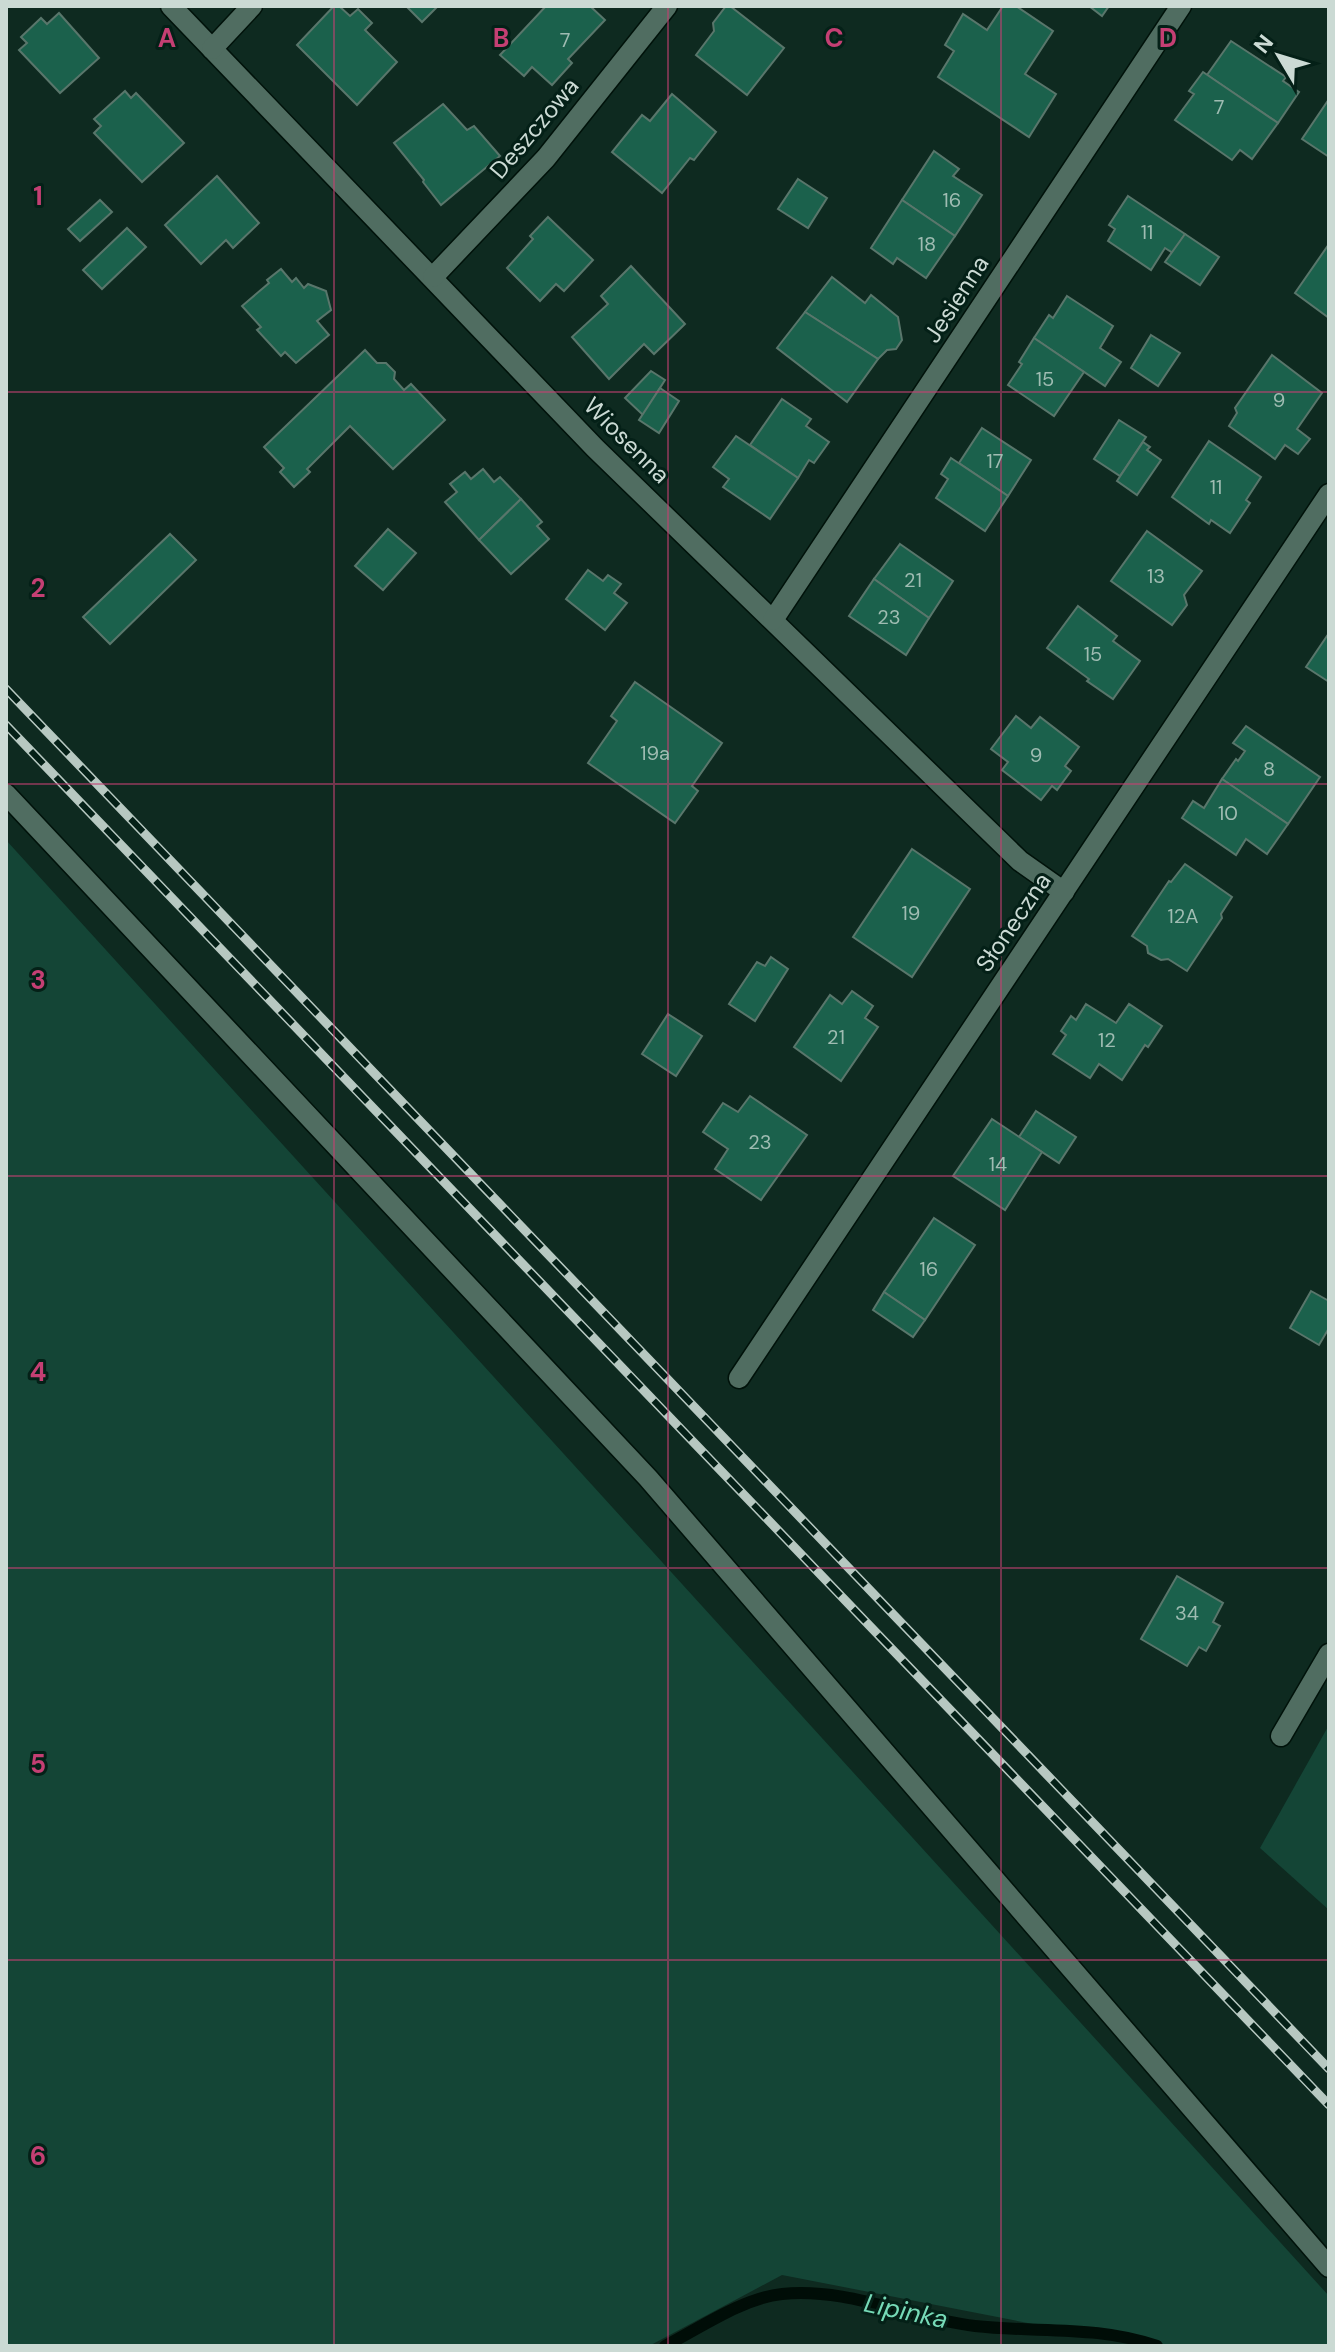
<svg xmlns="http://www.w3.org/2000/svg" width="1335" height="2352" viewBox="0 0 1335 2352" font-family="'DM Sans',sans-serif">
<style>
.green{fill:#144536}
.lines{fill:none;stroke-linecap:round;stroke-linejoin:round}
.stream{stroke:#000d07;stroke-width:12}
.building{fill:#1b614c;stroke:#59766b;stroke-width:2}
.minor-casing{stroke:#00120a;stroke-width:23}
.minor{stroke:#506d61;stroke-width:20}
.rail-casing{stroke:#b7c8c1;stroke-width:9}
.rail{stroke:#042017;stroke-width:6;stroke-dasharray:18;stroke-linecap:butt}
.grid{fill:none;stroke:#c43f73;stroke-width:2;stroke-opacity:0.55}
.labels{text-anchor:middle;dominant-baseline:central;stroke-width:6;stroke-linejoin:round;paint-order:stroke}
.number-label{font-size:20px;fill:#9fbcb2}
.street-label{font-size:24px;fill:#cbdad4;stroke:#042017}
.water-label{font-size:26px;font-style:italic;fill:#76dab7;stroke:#042017}
.grid-label{font-size:26px;text-anchor:middle;font-weight:bold;fill:#c43f73;stroke:#042017;stroke-width:6;stroke-linejoin:round;paint-order:stroke}
</style>
<rect width="100%" height="100%" fill="#0e2a20"/>
<g class="green">
<polygon points="6,840 1329,2296 1329,2346 1146,2346 782,2275 649,2346 6,2346"/>
<polygon points="1329,1725 1329,1910 1260,1848"/>
</g>
<g class="lines">
<path class="stream" d="M665,2346C700,2328 743,2298 782,2294C848,2287 911,2319 975,2326C1037,2333 1098,2325 1157,2346"/>
</g>
<g class="building">
<polygon points="334,6 339,6 350,16 358,9 372,23 365,30 397,62 357,105 297,45"/>
<polygon points="406,6 438,6 422,22"/>
<polygon points="546,6 590,6 605,20 568,59 572,63 552,85 532,67 524,76 500,55"/>
<polygon points="726,6 730,6 784,48 747,95 696,55 714,31 713,23"/>
<polygon points="1003,6 1016,6 1053,31 1025,74 1056,94 1029,137 938,77 954,51 945,45 963,14 987,30"/>
<polygon points="1089,6 1109,6 1102,16"/>
<polygon points="59,13 99,58 60,93 19,50 27,43 21,37 41,18 47,24"/>
<polygon points="1231,41 1286,77 1283,81 1299,92 1278,123 1207,75"/>
<polygon points="1203,72 1278,123 1252,159 1240,150 1232,160 1175,120 1194,94 1189,91"/>
<polygon points="125,91 131,98 136,93 184,143 142,182 94,133 101,126 94,119"/>
<polygon points="672,94 716,132 694,160 690,158 662,193 612,152 642,115 650,121"/>
<polygon points="1329,99 1329,157 1302,139"/>
<polygon points="443,104 467,130 474,126 500,156 441,205 423,182 424,180 394,143"/>
<polygon points="934,151 959,169 953,176 982,195 955,236 902,200"/>
<polygon points="217,176 259,223 233,248 226,240 201,264 165,225"/>
<polygon points="798,179 827,198 808,228 778,209"/>
<polygon points="1128,196 1185,234 1173,253 1165,248 1151,270 1108,241 1115,229 1109,225"/>
<polygon points="100,200 112,212 80,241 68,229"/>
<polygon points="902,200 955,236 926,278 897,258 893,264 871,248"/>
<polygon points="548,217 593,260 564,291 556,284 540,301 507,268 533,239 530,236"/>
<polygon points="127,228 146,247 102,289 83,270"/>
<polygon points="1185,234 1219,257 1200,285 1165,262"/>
<polygon points="1329,244 1329,318 1295,293"/>
<polygon points="631,266 685,324 654,354 644,344 609,379 572,337 608,304 601,296"/>
<polygon points="281,269 292,282 296,278 304,288 308,284 326,291 331,310 317,321 329,335 296,363 285,352 281,356 257,330 261,327 242,306 269,283 267,280"/>
<polygon points="832,277 865,303 871,295 898,317 902,340 896,349 887,350 878,359 805,312"/>
<polygon points="1067,296 1113,326 1100,348 1121,362 1105,386 1034,338 1049,315 1053,318"/>
<polygon points="805,312 878,359 847,402 777,348"/>
<polygon points="1151,335 1180,353 1158,386 1131,368"/>
<polygon points="1034,338 1084,372 1054,416 1008,385 1022,364 1019,362"/>
<polygon points="365,350 377,363 386,363 395,372 394,379 404,390 411,384 445,420 393,469 350,426 307,469 310,472 294,487 280,472 284,468 264,447"/>
<polygon points="1272,355 1322,393 1297,429 1310,439 1298,454 1285,445 1275,459 1229,426 1237,413 1235,408"/>
<polygon points="651,371 665,380 643,415 625,398"/>
<polygon points="660,388 679,401 659,433 639,420"/>
<polygon points="782,399 811,419 806,426 829,442 814,463 809,460 798,478 750,445"/>
<polygon points="1119,420 1146,437 1120,476 1094,459"/>
<polygon points="982,428 1031,460 1008,496 959,463"/>
<polygon points="736,436 798,478 770,519 723,487 729,479 713,467"/>
<polygon points="1209,441 1261,477 1246,500 1250,503 1230,533 1211,520 1209,524 1172,497"/>
<polygon points="1143,442 1150,447 1147,450 1161,460 1137,495 1117,481"/>
<polygon points="951,458 1008,496 985,531 936,498 948,479 941,474"/>
<polygon points="483,469 494,482 500,477 521,499 479,540 445,502 457,492 450,484 465,472 471,479"/>
<polygon points="521,499 542,522 537,526 549,539 511,574 479,540"/>
<polygon points="388,529 416,553 383,590 355,566"/>
<polygon points="1147,531 1202,571 1184,595 1187,605 1172,625 1111,581"/>
<polygon points="170,534 196,560 110,644 83,617"/>
<polygon points="900,544 953,581 929,618 874,579"/>
<polygon points="588,570 603,581 608,575 621,584 614,593 627,603 605,630 566,599"/>
<polygon points="874,579 929,618 906,655 849,616"/>
<polygon points="1078,606 1117,636 1113,641 1140,661 1113,699 1087,681 1089,679 1047,648"/>
<polygon points="1329,633 1329,682 1306,667"/>
<polygon points="635,682 722,743 692,786 698,791 675,823 588,763 617,721 611,716"/>
<polygon points="1016,716 1031,728 1040,717 1079,747 1065,766 1071,771 1057,790 1052,786 1041,800 1002,770 1008,762 991,749"/>
<polygon points="1246,726 1320,777 1288,824 1222,779 1236,759 1238,761 1245,751 1233,743"/>
<polygon points="1222,779 1288,824 1267,854 1246,839 1236,855 1182,818 1193,801 1204,808"/>
<polygon points="912,849 970,889 912,977 853,937"/>
<polygon points="1185,864 1232,897 1221,914 1222,918 1187,971 1168,959 1161,960 1148,953 1147,946 1132,936 1169,881 1171,882"/>
<polygon points="771,957 788,969 755,1021 729,1004 757,962 765,966"/>
<polygon points="852,991 873,1006 865,1018 878,1027 841,1081 794,1047 830,995 842,1004"/>
<polygon points="1086,1004 1116,1023 1129,1004 1162,1026 1148,1047 1145,1045 1122,1080 1099,1064 1090,1078 1053,1054 1066,1035 1061,1031 1071,1016 1076,1020"/>
<polygon points="668,1014 702,1036 676,1076 642,1054"/>
<polygon points="750,1096 807,1135 761,1200 715,1169 728,1149 703,1132 723,1103 738,1112"/>
<polygon points="1036,1111 1076,1137 1059,1163 1019,1137"/>
<polygon points="992,1119 1042,1152 1005,1210 953,1176"/>
<polygon points="934,1218 975,1245 925,1320 884,1292"/>
<polygon points="1311,1291 1329,1301 1329,1328 1319,1345 1290,1328"/>
<polygon points="884,1292 925,1320 913,1337 873,1310"/>
<polygon points="1177,1576 1223,1603 1213,1622 1220,1626 1206,1651 1199,1647 1187,1666 1141,1639"/>
</g>
<g class="lines">
<defs>
<g id="minor">
<polyline points="171,6 595,448 1020,861 1064,892"/>
<polyline points="212,49 252,6"/>
<polyline points="433,277 546,158 667,6"/>
<polyline points="773,620 1181,6"/>
<polyline points="6,794 648,1478 1329,2267"/>
<polyline points="739,1378 1329,494"/>
<polyline points="1281,1736 1329,1654"/>
</g>
</defs>
<use href="#minor" class="minor-casing"/>
<use href="#minor" class="minor"/>
<defs>
<g id="rail">
<polyline points="6,689 1329,2069"/>
<polyline points="6,725 1329,2105"/>
</g>
</defs>
<use href="#rail" class="rail-casing"/>
<use href="#rail" class="rail"/>
</g>
<path class="grid" d="M334,6V2346M668,6V2346M1001,6V2346M6,392H1329M6,784H1329M6,1176H1329M6,1568H1329M6,1960H1329"/>
<g class="labels">
<g class="number-label">
<text x="565" y="40">7</text>
<text x="1219" y="107">7</text>
<text x="952" y="200">16</text>
<text x="1147" y="232">11</text>
<text x="927" y="244">18</text>
<text x="1045" y="379">15</text>
<text x="1279" y="400">9</text>
<text x="995" y="461">17</text>
<text x="1216" y="487">11</text>
<text x="1156" y="576">13</text>
<text x="913" y="580">21</text>
<text x="889" y="617">23</text>
<text x="1093" y="654">15</text>
<text x="655" y="753">19a</text>
<text x="1036" y="755">9</text>
<text x="1269" y="769">8</text>
<text x="1228" y="813">10</text>
<text x="911" y="913">19</text>
<text x="1183" y="916">12A</text>
<text x="836" y="1037">21</text>
<text x="1107" y="1040">12</text>
<text x="760" y="1142">23</text>
<text x="998" y="1164">14</text>
<text x="929" y="1269">16</text>
<text x="1187" y="1613">34</text>
</g>
<g class="street-label">
<text transform="translate(534 128) rotate(-50)">Deszczowa</text>
<text transform="translate(956 299) rotate(-57)">Jesienna</text>
<text transform="translate(627 440) rotate(45)">Wiosenna</text>
<text transform="translate(1013 922) rotate(-56)">Słoneczna</text>
</g>
<g class="water-label">
<text transform="translate(906 2311) rotate(12)">Lipinka</text>
</g>
</g>
<g class="grid-label">
<text x="167" y="47">A</text>
<text x="501" y="47">B</text>
<text x="834" y="47">C</text>
<text x="1168" y="47">D</text>
<text x="38" y="205">1</text>
<text x="38" y="597">2</text>
<text x="38" y="989">3</text>
<text x="38" y="1381">4</text>
<text x="38" y="1773">5</text>
<text x="38" y="2165">6</text>
</g>
<rect width="1335" height="2352" fill="none" stroke="#cbdad4" stroke-width="16"/>
<g transform="translate(1279 56) rotate(308)" stroke="#042017" stroke-width="6" paint-order="stroke">
<path d="M0-6L14 30L0 20L-14 30Z" fill="#cbdad4"/>
<text y="-12" font-size="22" font-weight="bold" text-anchor="middle" fill="#cbdad4">N</text>
</g>
</svg>
